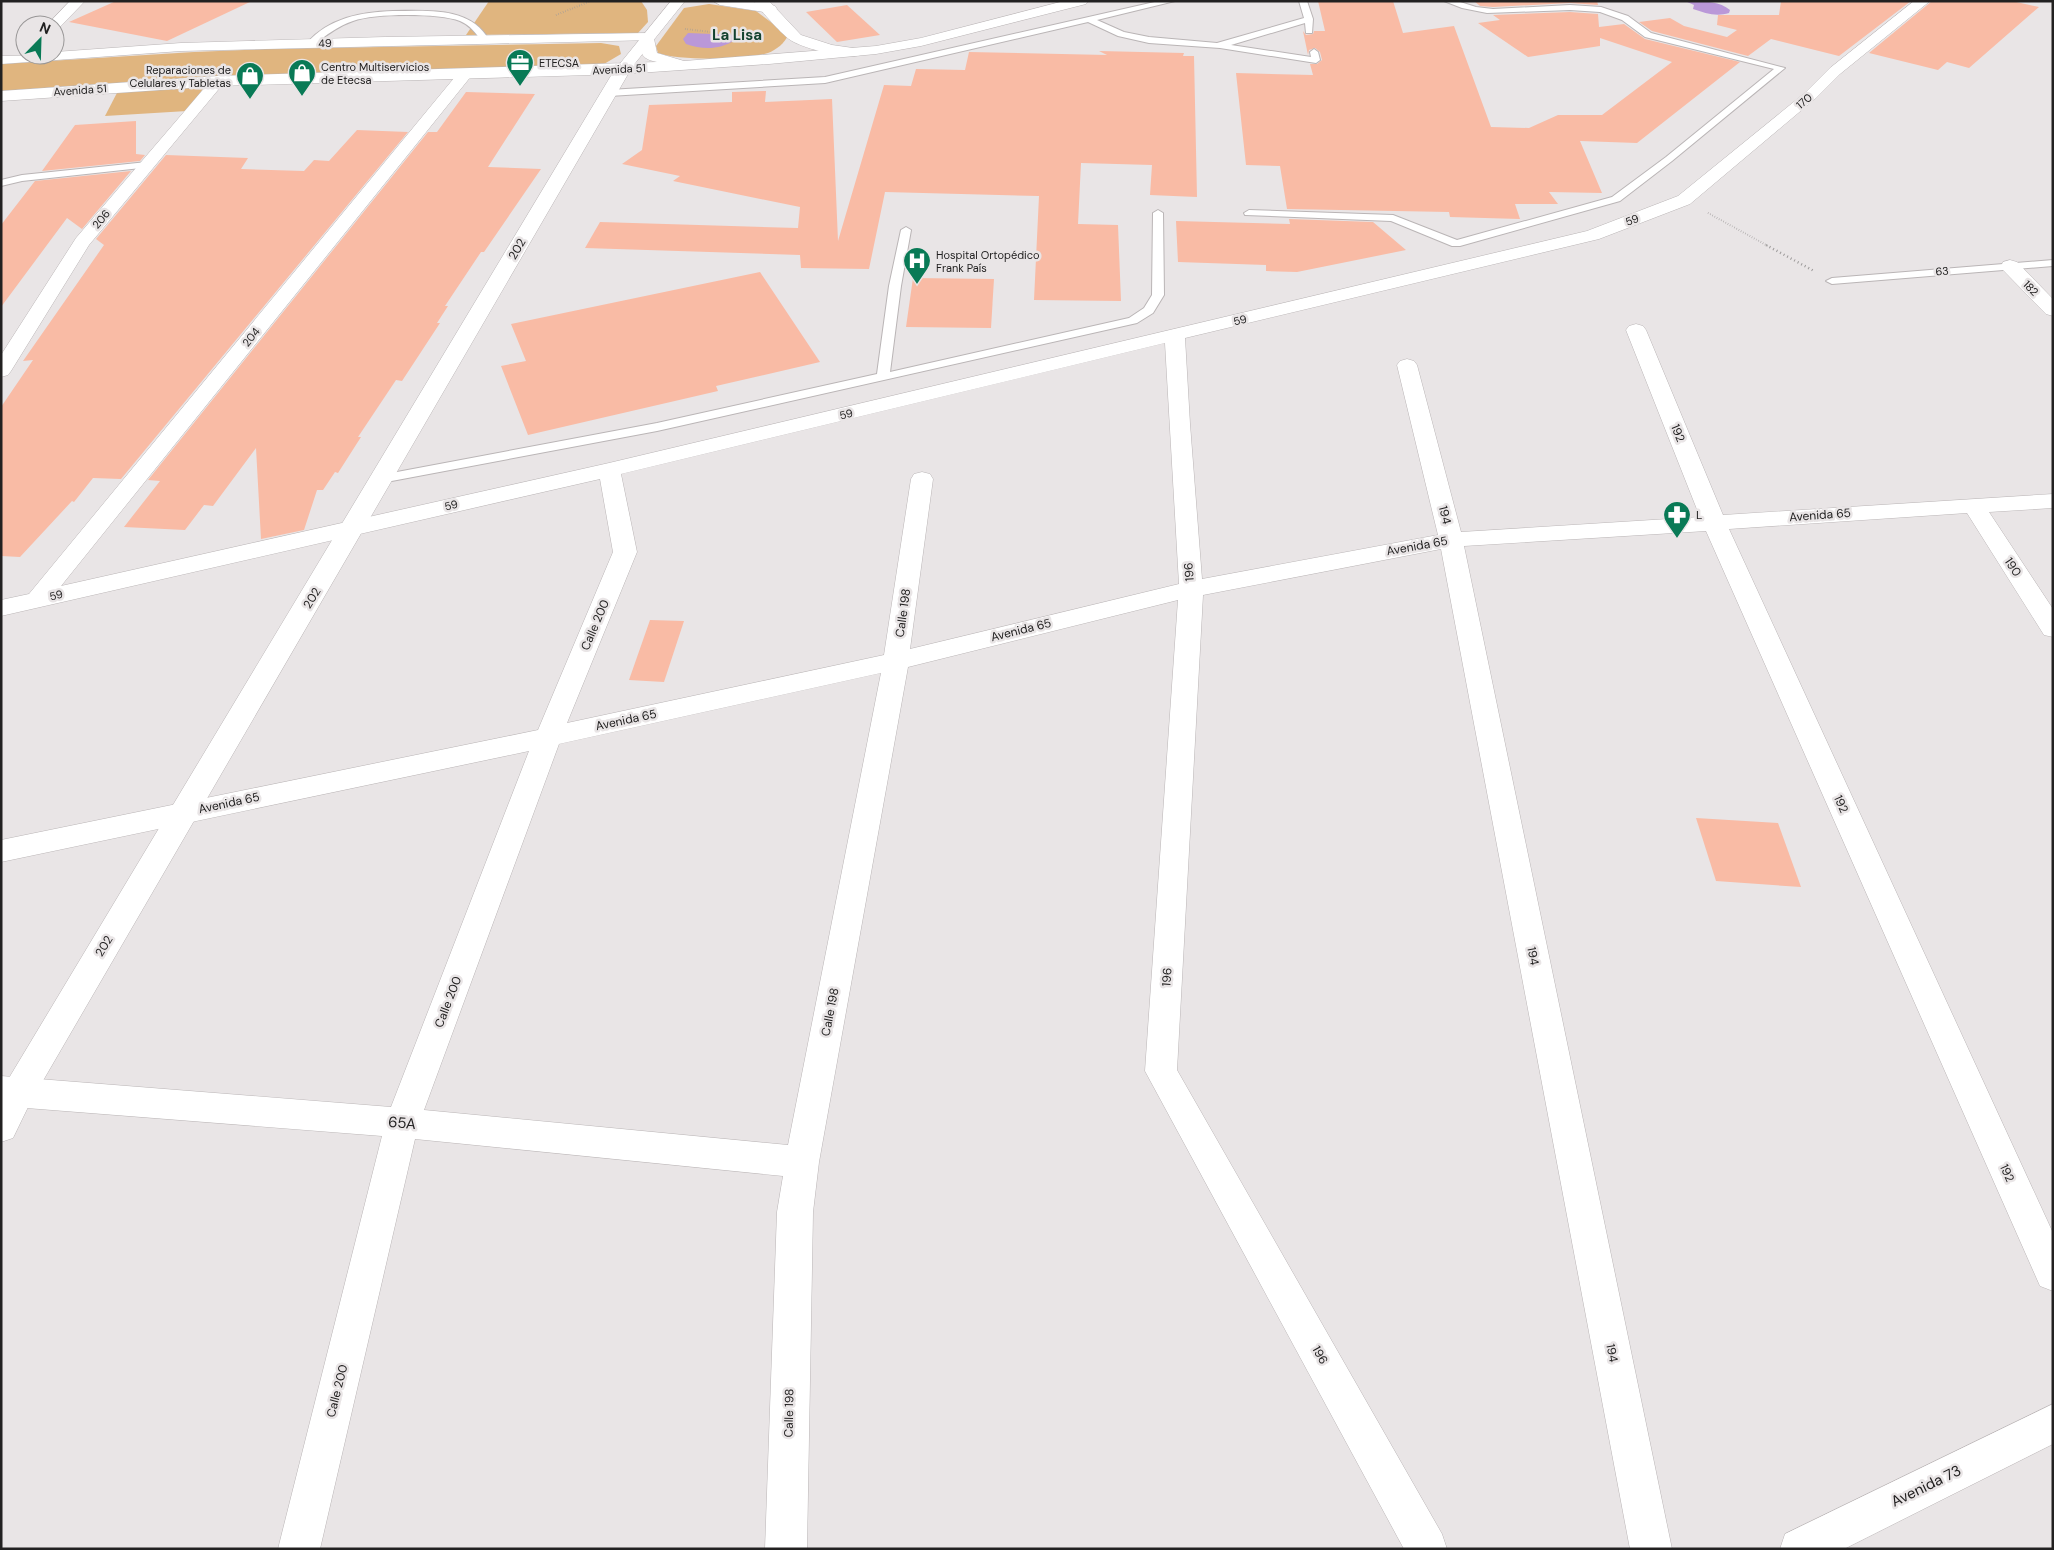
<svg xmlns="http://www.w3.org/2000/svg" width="2054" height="1550" viewBox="0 0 2054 1550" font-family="'DM Sans',sans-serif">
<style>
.green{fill:#e0b57f}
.water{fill:#ba98d8}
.building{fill:#f9bba5}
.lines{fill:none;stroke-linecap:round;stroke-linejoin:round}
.service-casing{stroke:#bab5b6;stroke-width:2}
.minor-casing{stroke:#bab5b6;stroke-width:1}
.tertiary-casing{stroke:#bab5b6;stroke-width:1}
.secondary-casing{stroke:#bab5b6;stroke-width:1}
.primary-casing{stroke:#bab5b6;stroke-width:1}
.path-far1{stroke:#9d9a9a;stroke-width:2;stroke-dasharray:0.5 2;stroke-linecap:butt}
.path{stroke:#9d9a9a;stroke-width:2.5;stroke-dasharray:1 3;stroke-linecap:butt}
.service{fill:#fff;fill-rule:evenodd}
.minor{fill:#fff;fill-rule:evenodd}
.tertiary{fill:#fff;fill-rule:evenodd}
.secondary{fill:#fff;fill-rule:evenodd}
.primary{fill:#fff;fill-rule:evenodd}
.labels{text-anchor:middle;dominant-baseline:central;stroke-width:5;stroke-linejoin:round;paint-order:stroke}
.far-street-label{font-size:11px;fill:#222121;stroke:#e9e5e6}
.far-poi-label{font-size:11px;fill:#222121;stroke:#e9e5e6;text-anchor:start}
.street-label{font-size:12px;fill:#222121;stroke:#e9e5e6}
.poi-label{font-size:12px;fill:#222121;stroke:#e9e5e6;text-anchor:start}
.far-district-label{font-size:15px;font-weight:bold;fill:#13422f;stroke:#e9e5e6}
.near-street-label{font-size:15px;fill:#222121;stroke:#e9e5e6}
</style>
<rect width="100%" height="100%" fill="#e9e5e6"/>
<g class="green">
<polygon points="489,1 641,1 647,10 648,22 638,33 466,35"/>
<path d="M709,4L756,11L788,35C785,43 776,50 768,53C746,60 678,61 658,53L656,46L684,8Z"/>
<polygon points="601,43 619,46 621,54 604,64 585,66 222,76 1,91 1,64 194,52 267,49"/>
<polygon points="205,86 187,111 105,116 119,89"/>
</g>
<g class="water">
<path d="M1685,1C1700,1 1718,0 1730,10L1729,13C1716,17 1705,13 1693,9L1694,5Z"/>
<path d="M688,33L737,35L735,40C719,50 703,50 686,44L683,39Z"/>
</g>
<g class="building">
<polygon points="116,1 252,1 167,41 69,22"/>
<polygon points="1318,1 1393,1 1403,33 1454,26 1491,127 1529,128 1558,115 1602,115 1672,62 1600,38 1600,46 1528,57 1478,23 1500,20 1493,15 1570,12 1598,14 1599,27 1624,24 1645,39 1740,62 1637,143 1580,141 1602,193 1549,192 1558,204 1515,204 1520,219 1450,217 1449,212 1287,209 1280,166 1246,165 1236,73 1313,75 1310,64 1317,64 1322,60 1320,52 1315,48 1309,50 1308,55 1303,31 1306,35 1313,34 1314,31 1325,31"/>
<polygon points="1474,1 1597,1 1598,5 1570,3 1493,7 1480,6"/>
<polygon points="1781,1 1911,1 1839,56 1771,39 1748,56 1652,31 1639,22 1670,18 1684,26 1727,37 1737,30 1717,25 1718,15 1779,15"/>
<polygon points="1932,1 2012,1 2039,7 1969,68 1947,62 1938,70 1869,53"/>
<polygon points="847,5 880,35 837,42 806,12"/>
<polygon points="1099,51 1184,53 1183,56 1194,56 1197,197 1150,195 1152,165 1081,163 1078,224 1118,225 1121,301 1034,300 1039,196 885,192 869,269 801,268 800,255 585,248 600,222 798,228 800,207 673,181 680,176 622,164 642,150 649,105 732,102 732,92 766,91 765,102 832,99 838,241 884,85 911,86 916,69 965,70 969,52 1107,55"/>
<polygon points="466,92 535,94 488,167 541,169 484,252 481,252 445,306 448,306 437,323 440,323 402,381 396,380 358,437 361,437 338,473 335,472 323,490 317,490 304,530 261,539 256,448 213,506 204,505 185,530 124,527 160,481 148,480 428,132 437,132"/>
<polygon points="136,121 136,154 145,155 140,161 42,171 75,125"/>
<polygon points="357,130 408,132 121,479 93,478 74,502 72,501 20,557 1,556 1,407 33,360 23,361 104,245 96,239 166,155 248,158 241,169 304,171 314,160 329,161"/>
<polygon points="131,171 82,229 67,218 1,307 1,225 35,181"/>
<polygon points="1289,219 1373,222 1406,250 1297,272 1266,271 1266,265 1178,262 1176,221 1290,224"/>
<polygon points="760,272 820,362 716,386 718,391 528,435 501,366 526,361 511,324"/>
<polygon points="913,278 994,279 991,328 906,327"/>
<polygon points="650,620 684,621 664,682 629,680"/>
<polygon points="1696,818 1778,823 1801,887 1716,881"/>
</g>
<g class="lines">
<defs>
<g id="service">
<polygon points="1159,1 1175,1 1097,20 1124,32 1149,37 1217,43 1304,18 1299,1 1307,1 1313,19 1312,33 1306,33 1305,23 1231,45 1311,57 1310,52 1314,49 1318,52 1320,60 1316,63 1220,48 1149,43 1118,36 1088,22 825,83 609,96 604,93 609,90 825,77"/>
<polygon points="1444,1 1457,1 1476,7 1493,9 1570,5 1601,7 1628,16 1651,33 1785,68 1672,161 1620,201 1460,246 1452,246 1391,221 1245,215 1244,213 1249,210 1393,215 1457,240 1612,197 1666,157 1774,69 1645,37 1622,20 1600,12 1570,10 1487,13 1462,8"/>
<path d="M393,11C427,11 470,6 489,40L482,42C476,33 470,25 460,21C439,13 375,13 353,21C338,26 326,35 314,45L307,43C329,18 361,12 393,11Z"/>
<polygon points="147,162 152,165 150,167 22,181 1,186 1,180 22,175"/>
<polygon points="1158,210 1163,213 1164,295 1153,313 1137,323 657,431 381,483 374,479 381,475 657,423 877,374 889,286 901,230 906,227 911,230 901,286 890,372 1129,318 1144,308 1152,295 1153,213"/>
<polygon points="2053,260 2053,266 1832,284 1826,281 1832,278"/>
</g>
<g id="minor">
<polygon points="70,1 85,1 59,28 55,29 55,25 47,25"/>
<path d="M1914,1H1930L1840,74L1816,98L1690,204L1599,239L1185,338L1190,424L1202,579L1438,535L1397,365L1400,361L1407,359L1414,361L1417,365L1461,532L1700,517L1626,330L1629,326L1636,324L1643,326L1646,330L1723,515L2053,494V508L1989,512L2053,609V637L2044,635L1967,513L1729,529L2053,1233V1291L2040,1286L1706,531L1464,546L1672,1549H1630L1441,549L1203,595L1177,1070L1442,1534L1447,1549H1404L1145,1071L1178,600L908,667L819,1162L813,1212L807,1549H765L777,1212L783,1176L415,1139L320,1549H278L382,1136L1,1106V1076L391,1107L529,751L1,862V840L538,730L613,552L600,479L1,616V600L29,594L459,72H469L472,75L61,586L609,463L1587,231L1678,196L1806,92L1830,68ZM1165,343L1179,584L910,649L933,479L930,474L922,472L914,474L911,479L884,655L567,723L637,552L621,474ZM881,673L788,1145L424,1110L559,744Z"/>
<polygon points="648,33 653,34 655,37 653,40 181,51 1,64 1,56 55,55 55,52 181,43 385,37"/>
<polygon points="218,76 223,78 226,81 223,84 89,245 11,371 8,375 1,377 1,355 76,238 213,78"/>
<polygon points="2010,260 2017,262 2053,299 2053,316 2046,314 2003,270 2001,266 2003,262"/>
<polygon points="2053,1404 2053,1444 1844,1549 1780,1549 1785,1534"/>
</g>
<g id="tertiary">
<polygon points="713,1 748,1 775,6 777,9 770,13 720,5"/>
<polygon points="623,64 628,66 631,69 30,1103 13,1138 1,1142 1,1093 6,1083 615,69 618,66"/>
</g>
<g id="secondary">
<polygon points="671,1 685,1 628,72 618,72 615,69 618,66"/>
<path d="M754,1H769L801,35L832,45L860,49L862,52L860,55C844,59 806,49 792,41C784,37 760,10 754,1Z"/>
</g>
<path id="primary" d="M1064,1H1088L1086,4L921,46L876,54L769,64L623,74L218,86L1,101V91L218,76L657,62C639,58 642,54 641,37L643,34H653L657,53L684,61L876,46L921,38Z"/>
</defs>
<use href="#service" class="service-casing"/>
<use href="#minor" class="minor-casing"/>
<use href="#tertiary" class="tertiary-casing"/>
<use href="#secondary" class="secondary-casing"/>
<use href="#primary" class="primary-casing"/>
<g class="path-far1">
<polyline points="556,15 591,1"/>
<polyline points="685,29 737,35"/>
<polyline points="1708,213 1768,246"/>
</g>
<polyline class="path" points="1766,245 1814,271"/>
<use href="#service" class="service"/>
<use href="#minor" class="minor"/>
<use href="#tertiary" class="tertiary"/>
<use href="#secondary" class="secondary"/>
<use href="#primary" class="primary"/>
</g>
<defs>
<symbol id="office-pin" viewBox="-11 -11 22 30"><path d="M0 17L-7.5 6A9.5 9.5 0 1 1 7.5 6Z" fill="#097a56" stroke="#e9e5e6"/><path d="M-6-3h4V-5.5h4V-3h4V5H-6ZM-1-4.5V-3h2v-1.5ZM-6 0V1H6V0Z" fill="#fff"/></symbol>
<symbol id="shop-pin" viewBox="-11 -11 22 30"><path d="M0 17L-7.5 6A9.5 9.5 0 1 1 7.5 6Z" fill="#097a56" stroke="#e9e5e6"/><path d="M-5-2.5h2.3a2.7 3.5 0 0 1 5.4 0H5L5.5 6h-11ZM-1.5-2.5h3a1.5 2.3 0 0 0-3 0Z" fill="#fff"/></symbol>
<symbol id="hospital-pin" viewBox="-11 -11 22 30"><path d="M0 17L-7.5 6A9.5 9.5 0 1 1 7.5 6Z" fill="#097a56" stroke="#e9e5e6"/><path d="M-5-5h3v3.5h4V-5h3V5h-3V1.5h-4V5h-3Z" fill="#fff"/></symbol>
<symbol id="pharmacy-pin" viewBox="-11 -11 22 30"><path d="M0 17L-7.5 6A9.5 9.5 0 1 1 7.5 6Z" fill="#097a56" stroke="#e9e5e6"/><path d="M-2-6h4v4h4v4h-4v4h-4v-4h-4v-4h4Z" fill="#fff"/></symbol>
</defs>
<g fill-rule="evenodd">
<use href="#office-pin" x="504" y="47" width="32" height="43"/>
<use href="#shop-pin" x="286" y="57" width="32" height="43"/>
<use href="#shop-pin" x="234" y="60" width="32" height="43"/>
<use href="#hospital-pin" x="901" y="245" width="32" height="43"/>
<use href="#pharmacy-pin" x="1661" y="499" width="32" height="43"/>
</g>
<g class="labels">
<g class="far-street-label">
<text transform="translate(325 43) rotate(-2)">49</text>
<text transform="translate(619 69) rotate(-3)">Avenida 51</text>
<text transform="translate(80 90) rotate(-4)">Avenida 51</text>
<text transform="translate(1804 101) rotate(-40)">170</text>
<text transform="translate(101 219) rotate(-50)">206</text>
<text transform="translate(1632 220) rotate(-21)">59</text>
<text transform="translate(1942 271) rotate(-5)">63</text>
<text transform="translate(2031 288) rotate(46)">182</text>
<text transform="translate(1240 320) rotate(-14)">59</text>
<text transform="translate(251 337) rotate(-51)">204</text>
<text transform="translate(846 414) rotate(-13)">59</text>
<text transform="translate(451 505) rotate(-13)">59</text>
<text transform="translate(56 595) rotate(-13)">59</text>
</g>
<g class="far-poi-label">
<text x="539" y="63">ETECSA</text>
<text x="321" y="67">Centro Multiservicios<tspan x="321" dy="13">de Etecsa</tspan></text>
<text x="231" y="70" text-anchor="end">Reparaciones de<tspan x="231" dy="13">Celulares y Tabletas</tspan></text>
<text x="936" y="255">Hospital Ortopédico<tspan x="936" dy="13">Frank País</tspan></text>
</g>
<g class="street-label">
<text transform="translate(517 249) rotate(-60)">202</text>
<text transform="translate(1678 433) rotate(68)">192</text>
<text transform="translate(1445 515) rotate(76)">194</text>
<text transform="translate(1820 515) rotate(-4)">Avenida 65</text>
<text transform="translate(1417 546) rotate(-10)">Avenida 65</text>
<text transform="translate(2013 567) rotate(57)">190</text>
<text transform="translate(1189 572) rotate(-94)">196</text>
<text transform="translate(312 598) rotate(-59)">202</text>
<text transform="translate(903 613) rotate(-82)">Calle 198</text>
<text transform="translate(595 625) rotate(-67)">Calle 200</text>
<text transform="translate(1021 630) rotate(-14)">Avenida 65</text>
<text transform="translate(626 720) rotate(-12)">Avenida 65</text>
<text transform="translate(229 803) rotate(-12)">Avenida 65</text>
<text transform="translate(1841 804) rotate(66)">192</text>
<text transform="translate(104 946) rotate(-59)">202</text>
<text transform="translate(1533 956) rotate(79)">194</text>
<text transform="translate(1167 977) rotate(-86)">196</text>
<text transform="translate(448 1002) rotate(-69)">Calle 200</text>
<text transform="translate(830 1012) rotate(-79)">Calle 198</text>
<text transform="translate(2007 1173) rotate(66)">192</text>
<text transform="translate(1612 1353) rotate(79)">194</text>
<text transform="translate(1320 1355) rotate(61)">196</text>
<text transform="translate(337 1391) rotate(-76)">Calle 200</text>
<text transform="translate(789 1413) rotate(-89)">Calle 198</text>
</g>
<g class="poi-label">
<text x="1696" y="515">L</text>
</g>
<g class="far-district-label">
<text x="737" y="35">La Lisa</text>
</g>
<g class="near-street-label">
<text transform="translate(402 1123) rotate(5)">65A</text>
<text transform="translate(1926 1486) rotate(-26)">Avenida 73</text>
</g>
</g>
<rect width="2054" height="1550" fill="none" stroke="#222121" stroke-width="5"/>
<g transform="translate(40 40) rotate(23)"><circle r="24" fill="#e9e5e6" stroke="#999797"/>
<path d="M0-4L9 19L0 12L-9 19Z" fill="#097a56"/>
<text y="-8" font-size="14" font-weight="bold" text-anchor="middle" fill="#222121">N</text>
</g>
</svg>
